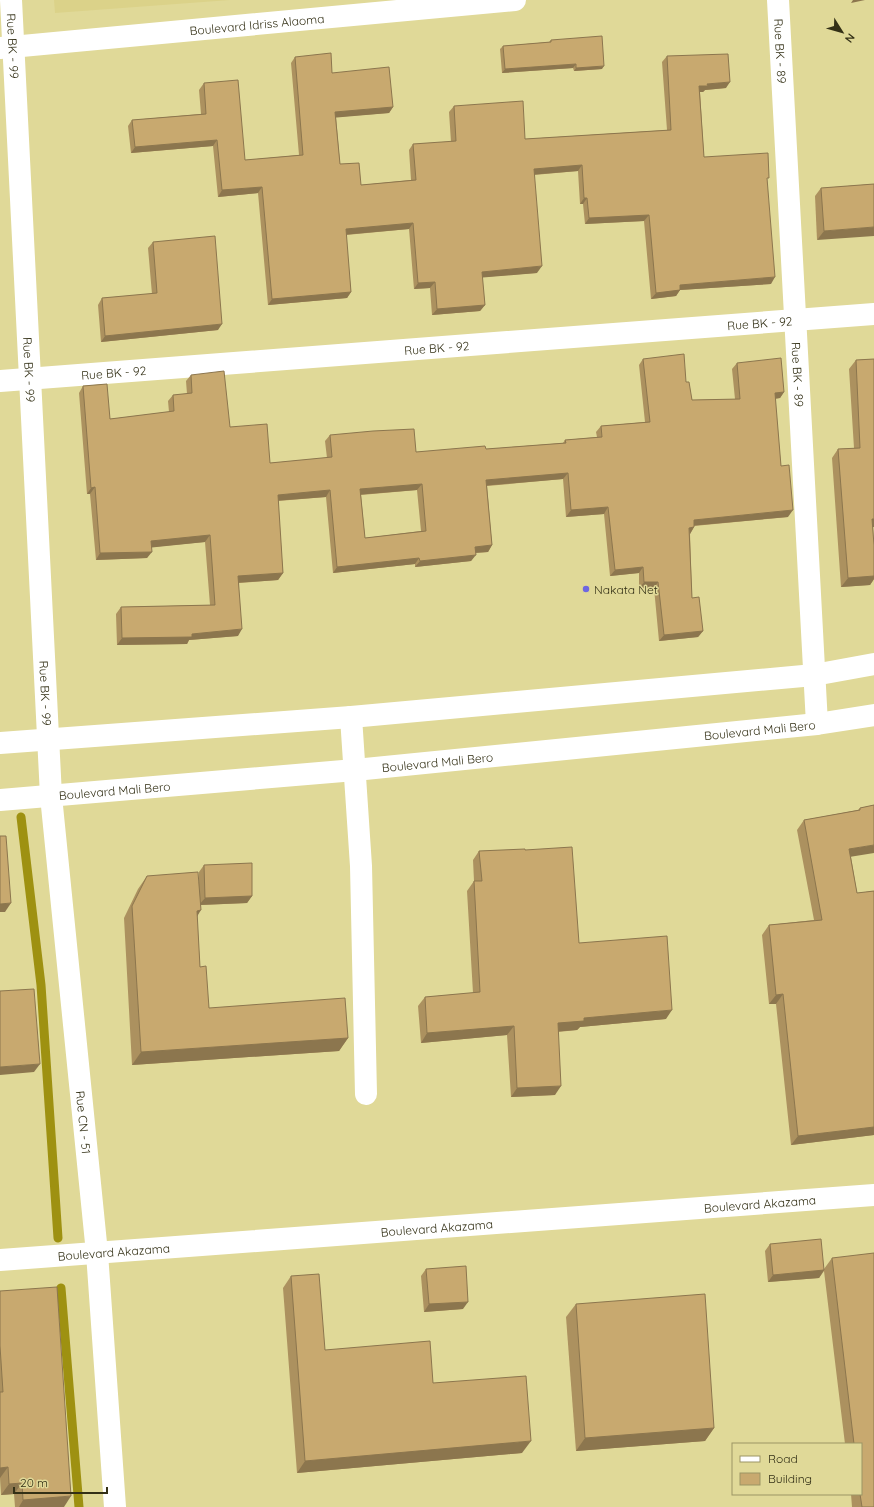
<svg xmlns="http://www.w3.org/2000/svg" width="874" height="1507" viewBox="0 0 874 1507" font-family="Quicksand,sans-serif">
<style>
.built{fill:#dbd289}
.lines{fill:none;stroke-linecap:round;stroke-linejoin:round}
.stream{stroke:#9e9111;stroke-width:9}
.minor{stroke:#fff;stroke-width:22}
.major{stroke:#fff;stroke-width:22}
.wall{fill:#ac915f;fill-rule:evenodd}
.shaded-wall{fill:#8c764e}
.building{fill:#c8a96f;stroke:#8c764e;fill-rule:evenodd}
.poi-dot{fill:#6e67e1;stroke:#e0d998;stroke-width:1.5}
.labels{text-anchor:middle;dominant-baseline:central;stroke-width:3;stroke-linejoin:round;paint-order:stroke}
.street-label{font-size:12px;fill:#333016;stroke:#e0d998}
.poi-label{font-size:12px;fill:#333016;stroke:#e0d998;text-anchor:start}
</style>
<rect width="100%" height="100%" fill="#e0d998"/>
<polygon class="built" points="54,0 230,0 55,13"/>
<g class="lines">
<g class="stream">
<polyline points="21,817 41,985 58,1238"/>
<polyline points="61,1288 79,1507"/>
</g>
<g class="minor">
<path id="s1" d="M11,0L51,796L97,1253L115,1507"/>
<path id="s2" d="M778,0L817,724"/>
<path id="s3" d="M0,48L515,0"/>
<path id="s4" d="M0,381L874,314"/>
<polyline points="351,717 361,866 366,1094"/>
<path id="s5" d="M0,1260L874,1195"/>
</g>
<g class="major">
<polyline points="0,743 351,717 814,675 874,664"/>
<path id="s6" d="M0,800L355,770L817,724L874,715"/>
</g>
</g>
<g class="wall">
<polygon points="551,40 602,69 574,71 573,68 502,73 500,49 503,46 549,42"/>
<polygon points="667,56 726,88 705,90 703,92 700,92 704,157 767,180 771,284 680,290 676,296 651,299 644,221 585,224 583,204 580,204 578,171 534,175 537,273 482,277 485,305 480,311 432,315 430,288 414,289 409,229 346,235 351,292 347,298 268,305 258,193 218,197 213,146 131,153 128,126 132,120 201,114 199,90 204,83 245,160 299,155 291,63 295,57 332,73 393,107 389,113 336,117 340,164 361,185 411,180 409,150 413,144 451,142 449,112 454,106 525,139 667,130 662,62"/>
<polygon points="874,184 817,240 815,196 821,188"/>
<polygon points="153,242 218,330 101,342 98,305 102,298 152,294 148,248"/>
<path d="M643,359L686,382L692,400L735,399L732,369L737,363L784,392L780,398L775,399L781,466L788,517L694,526V527L690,534L692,598L703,631L698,637L659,641L654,588L639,589V573L610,576L604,514L566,517L563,479L487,486L492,545L488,552L476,553L471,561L415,567V564L333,573L326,497L278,501L283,573L278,580L239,583L238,636L189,640L187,644L117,645L116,614L121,607L210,605L205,542L152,547L147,558L96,560L90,494H87L79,393L83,386L110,419L169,412L168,401L173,395L187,394L186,381L191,375L230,427L270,463L327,458L325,441L330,435L416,452L486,449L563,443L565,440L597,437L596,432L601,426L645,422L639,365ZM417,490L421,531L365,538L361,495Z"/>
<polygon points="874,359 874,527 873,527 874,545 874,579 870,585 841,587 832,458 838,449 854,448 849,369 856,360"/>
<polygon points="874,805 851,857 857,893 874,891 874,1135 791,1145 776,1004 769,1004 762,935 769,925 814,920 797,830 804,820 858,810 860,808"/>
<polygon points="525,850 579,943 666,1019 580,1027 577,1030 558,1032 555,1095 511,1097 507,1035 421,1043 418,1006 425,997 473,993 467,891 474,881 473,860 479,851"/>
<polygon points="204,865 252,896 247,903 201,905 197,917 200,967 209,1008 348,1038 339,1051 132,1065 124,918 138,889 147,876 199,882 199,872"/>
<polygon points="770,1244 824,1269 832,1258 874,1507 852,1507 851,1494 861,1494 861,1444 845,1444 824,1271 819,1278 768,1282 765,1251"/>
<polygon points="426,1269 463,1309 424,1312 421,1276"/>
<polygon points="291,1276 325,1350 433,1383 522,1453 297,1473 283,1288"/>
<polygon points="0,1291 64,1507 15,1507 14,1494 1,1495 0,1478"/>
<polygon points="576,1304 714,1428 705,1441 576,1451 566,1317"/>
</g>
<g class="shaded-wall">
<polygon points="853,0 865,0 851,3"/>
<polygon points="576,64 573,68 502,73 505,69"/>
<polygon points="604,66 602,69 574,71 576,68"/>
<polygon points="730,82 726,88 705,90 703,92 695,92 699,86 707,84"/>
<polygon points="393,107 389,113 331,118 335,112"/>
<polygon points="217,140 213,146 131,153 135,147"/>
<polygon points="582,165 578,171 529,175 534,169"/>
<polygon points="262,187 258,193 218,197 222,190"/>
<polygon points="584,198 587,198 583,204 580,204"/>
<polygon points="649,215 644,221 585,224 589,218"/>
<polygon points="413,223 409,229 342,235 346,229"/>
<polygon points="874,227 874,236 817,240 824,231"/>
<polygon points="542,266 537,273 477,278 482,272"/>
<polygon points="775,277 771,284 680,290 676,296 651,299 656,293 680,285"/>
<polygon points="435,282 430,288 414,289 418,283"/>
<polygon points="351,292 347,298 268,305 272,299"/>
<polygon points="485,305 480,311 432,315 437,309"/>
<polygon points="222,324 218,330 101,342 105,336"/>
<polygon points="784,392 780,398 770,399 775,393"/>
<polygon points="568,473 563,479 481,486 486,480"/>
<polygon points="422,484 417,490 355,495 360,489"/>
<polygon points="95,487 90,494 87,494 91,488"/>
<polygon points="330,490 326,497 273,501 278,495"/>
<polygon points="608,507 604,514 566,517 571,510"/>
<polygon points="793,510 788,517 689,526 694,520"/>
<polygon points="872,519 874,519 874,527 866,528"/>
<polygon points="694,527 690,534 689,528"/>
<polygon points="210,535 205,542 147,548 151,541"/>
<polygon points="492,545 488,552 471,553 475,547"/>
<polygon points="152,552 147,558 96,560 100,553"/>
<polygon points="476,555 471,561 415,567 420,561"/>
<polygon points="419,558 415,564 333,573 337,567"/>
<polygon points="643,567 639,573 610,576 615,570"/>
<polygon points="283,573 278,580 234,583 238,576"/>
<polygon points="874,576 874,579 870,585 841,587 848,578"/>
<polygon points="644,582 658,582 654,588 639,589"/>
<polygon points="242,629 238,636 189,640 187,644 117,645 122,638 192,634"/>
<polygon points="703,631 698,637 659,641 664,635"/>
<polygon points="874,845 874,853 843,858 849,849"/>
<polygon points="252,896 247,903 199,905 205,898"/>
<polygon points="11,903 5,912 0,912 0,904"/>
<polygon points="201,910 193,923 197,911"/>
<polygon points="783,994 776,1004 769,1004 776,995"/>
<polygon points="672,1010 666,1019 580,1027 577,1030 551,1032 558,1023 584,1018"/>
<polygon points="514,1026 507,1035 421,1043 427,1033"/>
<polygon points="348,1038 339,1051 132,1065 141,1052"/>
<polygon points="40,1064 34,1072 0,1075 0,1067"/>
<polygon points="561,1086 555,1095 511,1097 517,1088"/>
<polygon points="874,1127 874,1135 791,1145 798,1136"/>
<polygon points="824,1270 819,1278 768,1282 773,1275"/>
<polygon points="468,1302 463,1309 424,1312 429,1304"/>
<polygon points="714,1428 705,1441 576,1451 585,1438"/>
<polygon points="531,1441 522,1453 297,1473 305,1461"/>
<polygon points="8,1467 0,1478 0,1468"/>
<polygon points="22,1483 14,1494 1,1495 9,1484"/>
<polygon points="71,1496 64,1507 19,1507 23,1500"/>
</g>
<g class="building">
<polygon points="602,36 604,66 576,68 576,64 505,69 503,46 551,42 551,40"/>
<polygon points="331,53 332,73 389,67 393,107 335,112 340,164 359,163 361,185 416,180 413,144 456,141 454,106 523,101 525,139 671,130 667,56 728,54 730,82 707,84 708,86 699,86 704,157 768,153 769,178 767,178 775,277 680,285 680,290 656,293 649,215 589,218 587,198 584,198 582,165 534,169 542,266 482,272 485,305 437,309 435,282 418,283 413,223 346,229 351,292 272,299 262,187 222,190 217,140 135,147 132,120 206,114 204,83 238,80 245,160 303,155 295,57"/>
<polygon points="874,184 874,227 824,231 821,188"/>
<polygon points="215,236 222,324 105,336 102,298 157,293 153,242"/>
<path d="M684,354L686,382H689L692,400L740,399L737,363L781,358L784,392L775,393L781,466L789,465L793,510L694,520V527L689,528L692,598L699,597L703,631L664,635L658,582H644L643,567L615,570L608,507L571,510L568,473L486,480L492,545L475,547L476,555L420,561L419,558L337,567L330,490L278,495L283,573L238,576L242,629L192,634V637L122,638L121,607L215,605L210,535L151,541L152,552L100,553L95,487L91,488L83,386L107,384L110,419L174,411L173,395L192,393L191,375L224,371L230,427L267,424L270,463L332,457L330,435L373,431L414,429L416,452L485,446L486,449L566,443L565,440L602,437L601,426L650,422L643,359ZM422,484L426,531L365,538L360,489Z"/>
<polygon points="874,359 874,519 872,519 874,545 874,576 848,578 838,449 860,448 856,360"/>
<polygon points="874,805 874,845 849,849 857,893 874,891 874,1127 798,1136 783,994 776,995 769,925 822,920 804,820 860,810 860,808"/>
<polygon points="0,836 6,836 11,903 0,904"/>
<polygon points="572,847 579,943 667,936 672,1010 584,1018 584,1021 558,1023 561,1086 517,1088 514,1026 427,1033 425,997 480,992 474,881 482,881 479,851 525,849 525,850"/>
<polygon points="252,863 252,896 205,898 204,865"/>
<polygon points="198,872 201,910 197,911 200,967 206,966 209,1008 345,998 348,1038 141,1052 132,906 147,876"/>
<polygon points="34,989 40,1064 0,1067 0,991"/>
<polygon points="821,1239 824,1270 773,1275 770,1244"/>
<polygon points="874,1253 874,1507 862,1507 860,1494 861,1494 861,1444 854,1444 832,1258"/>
<polygon points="466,1266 468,1302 429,1304 426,1269"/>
<polygon points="319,1274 325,1350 430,1341 433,1383 526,1376 531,1441 305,1461 291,1276"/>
<polygon points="57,1287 71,1496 23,1500 22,1483 9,1484 8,1467 0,1468 0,1392 3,1392 0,1346 0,1291"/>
<polygon points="705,1294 714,1428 585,1438 576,1304"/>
</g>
<circle class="poi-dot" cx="586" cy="589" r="4"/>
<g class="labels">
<g class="street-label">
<text stroke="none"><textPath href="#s3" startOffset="258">Boulevard Idriss Alaoma</textPath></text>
<text stroke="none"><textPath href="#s1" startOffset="46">Rue BK - 99</textPath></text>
<text stroke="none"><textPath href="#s2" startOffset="51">Rue BK - 89</textPath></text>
<text stroke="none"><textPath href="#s4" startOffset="762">Rue BK - 92</textPath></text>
<text stroke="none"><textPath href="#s4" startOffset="438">Rue BK - 92</textPath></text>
<text stroke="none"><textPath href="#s1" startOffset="370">Rue BK - 99</textPath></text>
<text stroke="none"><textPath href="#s4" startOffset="114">Rue BK - 92</textPath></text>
<text stroke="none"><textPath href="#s2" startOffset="375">Rue BK - 89</textPath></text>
<text stroke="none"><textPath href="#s1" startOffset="694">Rue BK - 99</textPath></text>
<text stroke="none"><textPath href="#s6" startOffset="763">Boulevard Mali Bero</textPath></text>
<text stroke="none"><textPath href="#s6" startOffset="439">Boulevard Mali Bero</textPath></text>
<text stroke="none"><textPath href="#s6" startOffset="115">Boulevard Mali Bero</textPath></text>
<text stroke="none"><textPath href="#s1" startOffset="1125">Rue CN - 51</textPath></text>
<text stroke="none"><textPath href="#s5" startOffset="762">Boulevard Akazama</textPath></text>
<text stroke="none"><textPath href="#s5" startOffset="438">Boulevard Akazama</textPath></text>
<text stroke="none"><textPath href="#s5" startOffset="114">Boulevard Akazama</textPath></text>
</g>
<g class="poi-label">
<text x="594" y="589">Nakata Net</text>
</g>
</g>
<rect x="732" y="1443" width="130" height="52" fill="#e0d998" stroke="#9b9564"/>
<rect x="740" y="1456" width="20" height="6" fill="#ffffff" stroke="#9b9564"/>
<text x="768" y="1463" font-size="12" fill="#333016">Road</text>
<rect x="740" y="1473" width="20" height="12" fill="#c8a96f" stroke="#9b9564"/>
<text x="768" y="1483" font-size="12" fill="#333016">Building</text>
<g transform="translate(842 32) rotate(127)" stroke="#e0d998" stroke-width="3" paint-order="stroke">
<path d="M0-3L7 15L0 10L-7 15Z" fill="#333016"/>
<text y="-6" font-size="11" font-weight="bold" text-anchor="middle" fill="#333016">N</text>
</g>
<path d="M14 1487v6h93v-6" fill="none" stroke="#333016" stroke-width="2"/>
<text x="20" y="1487" font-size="12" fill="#333016" stroke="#e0d998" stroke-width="3" paint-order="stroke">20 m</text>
</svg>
